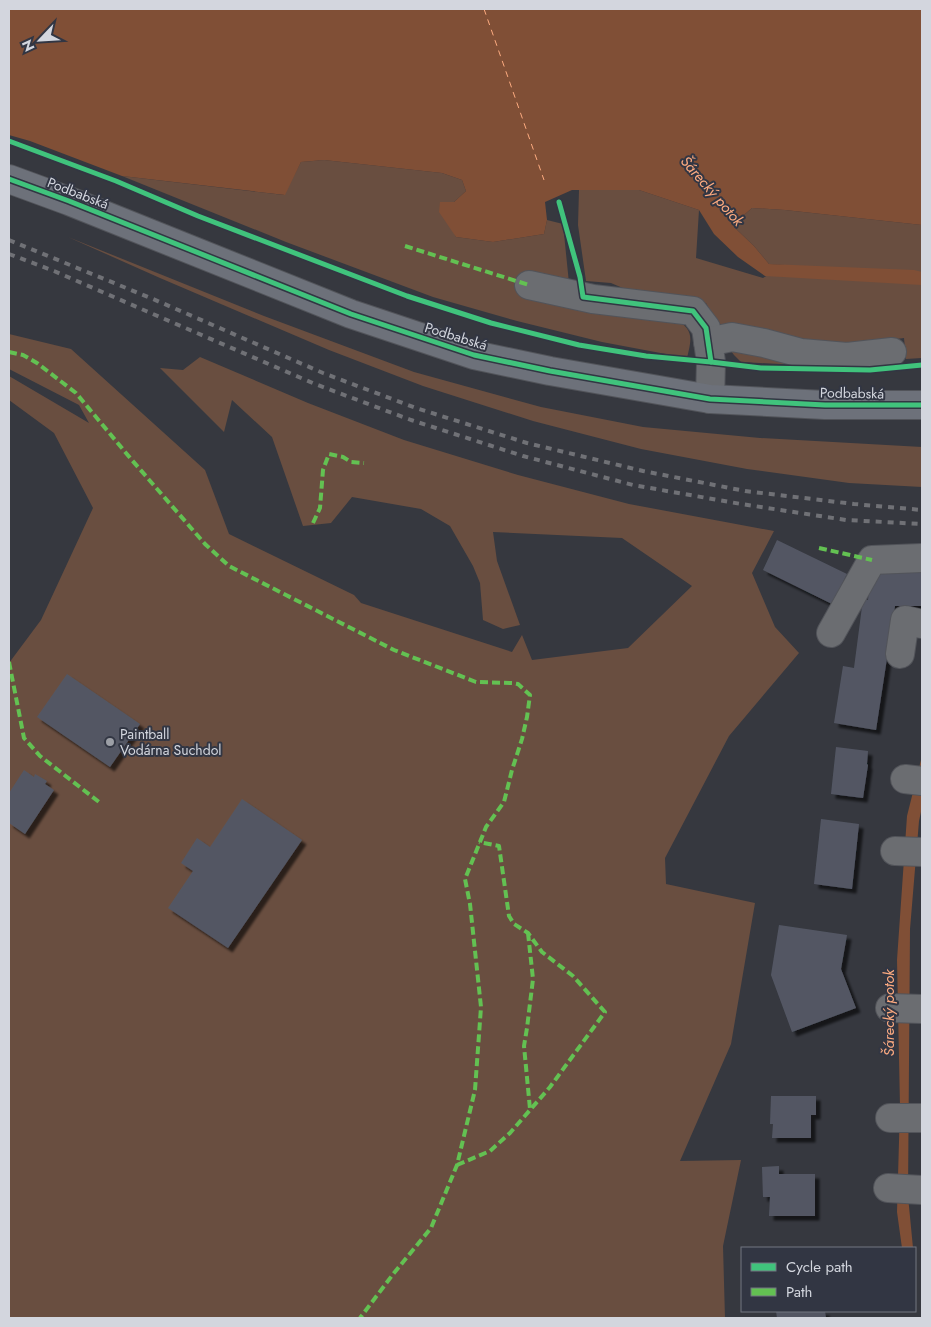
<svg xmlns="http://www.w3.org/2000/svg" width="931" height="1327" viewBox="0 0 931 1327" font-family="Jost,sans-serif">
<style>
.green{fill:#694e40}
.water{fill:#804f36}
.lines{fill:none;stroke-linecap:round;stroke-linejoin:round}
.ferry{stroke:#fdab80;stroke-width:1;stroke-dasharray:6 5;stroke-linecap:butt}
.building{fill:#535764;filter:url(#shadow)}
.minor-casing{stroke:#52545a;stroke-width:30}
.major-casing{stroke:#52545a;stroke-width:30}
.minor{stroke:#6b6d71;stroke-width:28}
.major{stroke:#6d717a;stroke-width:28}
.rail{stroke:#707176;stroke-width:4;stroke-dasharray:6 6;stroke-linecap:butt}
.quiet{stroke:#63c152;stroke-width:4;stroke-dasharray:8 4;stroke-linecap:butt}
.cycleway-casing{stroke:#323643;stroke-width:8}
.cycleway{stroke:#40c37c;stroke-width:5}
.poi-dot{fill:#9c9fa6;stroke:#323643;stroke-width:2}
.labels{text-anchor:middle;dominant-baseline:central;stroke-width:4;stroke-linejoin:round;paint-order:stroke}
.street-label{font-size:14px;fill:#d3d6de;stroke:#323643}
.poi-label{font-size:14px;fill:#d3d6de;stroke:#323643;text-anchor:start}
.water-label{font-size:15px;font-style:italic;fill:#fdab80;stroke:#323643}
</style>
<defs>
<filter id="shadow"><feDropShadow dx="4.5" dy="4.5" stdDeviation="1" flood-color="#0009"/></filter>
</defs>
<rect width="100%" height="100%" fill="#36383f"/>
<g class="green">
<path d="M324,160L442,173L462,180L466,191L454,202H441L456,237L493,242L544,234L547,220L563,224L569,283L674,318C694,330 692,337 687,358L602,342L517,321L433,297L286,242L122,176L284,195L301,162Z"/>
<polygon points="579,190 639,190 699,210 696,258 763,278 784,265 769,264 754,246 734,227 738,220 752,208 785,210 922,225 922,358 906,359 904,338 889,340 805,345 817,366 741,362 734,355 718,334 715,321 706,303 632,292 611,283 586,281 578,225"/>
<polygon points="68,237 264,316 414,372 541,407 643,427 760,438 922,447 922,487 849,483 747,469 641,449 533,421 423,386 329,350 160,278"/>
<polygon points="9,334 71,349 205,470 229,534 354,595 361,603 512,652 522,635 532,660 628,648 692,586 622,538 493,532 497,561 520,625 503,629 483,620 480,583 473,566 450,526 421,509 352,497 331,523 303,526 272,437 232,400 224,432 160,368 183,370 200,357 308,403 404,440 518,475 629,504 774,531 752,573 775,627 799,653 729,736 665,858 666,884 755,903 731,1044 680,1161 741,1160 723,1246 725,1318 9,1318 9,663 41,620 93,508 54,433 9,400 9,376 89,423 79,405 9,369"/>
</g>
<g class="water">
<polygon points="9,9 922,9 922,225 785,210 752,208 738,220 734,227 754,246 769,264 914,270 922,272 922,285 765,276 738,257 714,234 699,210 639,190 572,190 545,202 547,220 544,234 493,242 456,237 439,212 440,202 454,202 466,191 462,180 442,173 324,160 301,162 285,195 122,176 30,141 9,135"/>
<polygon points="922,756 922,807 919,821 910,929 908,1196 913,1248 902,1248 897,1212 900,1106 897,960 907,816"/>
</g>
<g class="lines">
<polyline class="ferry" points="484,9 544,180"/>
</g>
<g class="building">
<polygon points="777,540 847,574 832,604 763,570"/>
<polygon points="871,571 922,572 922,606 895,606 876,730 834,723 843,666 854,668 863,599 868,600"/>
<polygon points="67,674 140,724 110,767 37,717"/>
<polygon points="836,747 868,751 867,764 868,765 863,798 831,794"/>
<polygon points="24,770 34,777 35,774 47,781 45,784 54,790 25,834 9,823 9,793"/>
<polygon points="242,799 302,840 228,948 168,908 193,871 181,863 197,838 210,847"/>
<polygon points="821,819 859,824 852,889 814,884"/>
<polygon points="779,925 847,935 841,969 856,1008 792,1032 771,975"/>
<polygon points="771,1096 816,1096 816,1115 811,1115 811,1138 772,1138 773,1124 770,1124"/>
<polygon points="779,1166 779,1174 815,1174 815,1216 769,1216 770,1197 763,1197 762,1167"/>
<polygon points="776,1311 825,1311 826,1318 777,1318"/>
</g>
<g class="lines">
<defs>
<g id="minor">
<polyline points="529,285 593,299 693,311 706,328 711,362 710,399"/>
<polyline points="708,342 732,337 764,343 801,353 847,357 892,352"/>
<polyline points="831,633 872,560 922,558"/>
<polyline points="900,654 905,620 922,624"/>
<polyline points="905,779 922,781"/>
<polyline points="895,851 922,852"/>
<polyline points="890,1008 922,1009"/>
<polyline points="890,1118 922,1118"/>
<polyline points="888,1188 922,1190"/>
</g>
<polyline id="major" points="9,179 69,201 351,314 474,355 550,371 710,399 825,405 922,405"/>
</defs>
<use href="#minor" class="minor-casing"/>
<use href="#major" class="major-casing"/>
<use href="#minor" class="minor"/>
<use href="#major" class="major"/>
<g class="rail">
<polyline points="9,240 153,299 323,373 416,408 527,443 643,471 745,491 854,504 922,510"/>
<polyline points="9,254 54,271 146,311 315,384 411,420 523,456 633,485 741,504 846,520 922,524"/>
</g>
<g class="quiet">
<polyline points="405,246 529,285"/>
<polyline points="9,352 23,355 37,363 76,393 131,459 205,544 229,566 394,650 476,682 512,683 518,684 530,695 527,717 522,739 512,770 504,802 486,827 465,879 470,904 481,1007 475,1090 457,1165 431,1228 394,1273 360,1318"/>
<polyline points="313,523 320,508 323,470 329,454 343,457 351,462 364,463"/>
<polyline points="819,548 872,560"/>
<polyline points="9,662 24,738 40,756 99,802"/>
<polyline points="528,933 533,979 527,1028 524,1046 530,1109"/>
<polyline points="457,1165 490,1151 510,1133 550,1087 605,1012 573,976 542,952 528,933 514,924 509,916 499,846 479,842"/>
</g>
<defs>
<g id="cycleway">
<polyline points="9,141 116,181 198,216 407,296 491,323 579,345 646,356 711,362 761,368 870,370 922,365"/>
<polyline points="9,179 69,201 351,314 474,355 550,371 710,399 825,405 922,405"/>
<polyline points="559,202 580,277 583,297 693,311 706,328 711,362"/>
</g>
</defs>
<use href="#cycleway" class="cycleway-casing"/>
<use href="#cycleway" class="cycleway"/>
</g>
<circle class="poi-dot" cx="110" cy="742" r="5"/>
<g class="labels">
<g class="street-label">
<text transform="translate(78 193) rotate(21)">Podbabská</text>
<text transform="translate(456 336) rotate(17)">Podbabská</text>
<text transform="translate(852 393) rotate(1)">Podbabská</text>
</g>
<g class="poi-label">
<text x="120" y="734">Paintball<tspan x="120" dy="16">Vodárna Suchdol</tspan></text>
</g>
<g class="water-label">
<text transform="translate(712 191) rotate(49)">Šárecký potok</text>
<text transform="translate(889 1013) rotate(-90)">Šárecký potok</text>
</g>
</g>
<rect width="931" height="1327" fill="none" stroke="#d3d6de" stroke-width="20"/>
<rect x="741" y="1247" width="175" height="65" fill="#323643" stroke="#727681"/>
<rect x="751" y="1263" width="25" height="8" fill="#40c37c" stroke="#727681"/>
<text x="786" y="1272" font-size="15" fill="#d3d6de">Cycle path</text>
<rect x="751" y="1288" width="25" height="8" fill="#63c152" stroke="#727681"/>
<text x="786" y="1297" font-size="15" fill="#d3d6de">Path</text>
<g transform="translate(40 40) rotate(245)" stroke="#323643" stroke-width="4" paint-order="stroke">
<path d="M0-4L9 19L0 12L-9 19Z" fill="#d3d6de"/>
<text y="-8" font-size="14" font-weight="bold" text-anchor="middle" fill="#d3d6de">N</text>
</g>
</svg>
